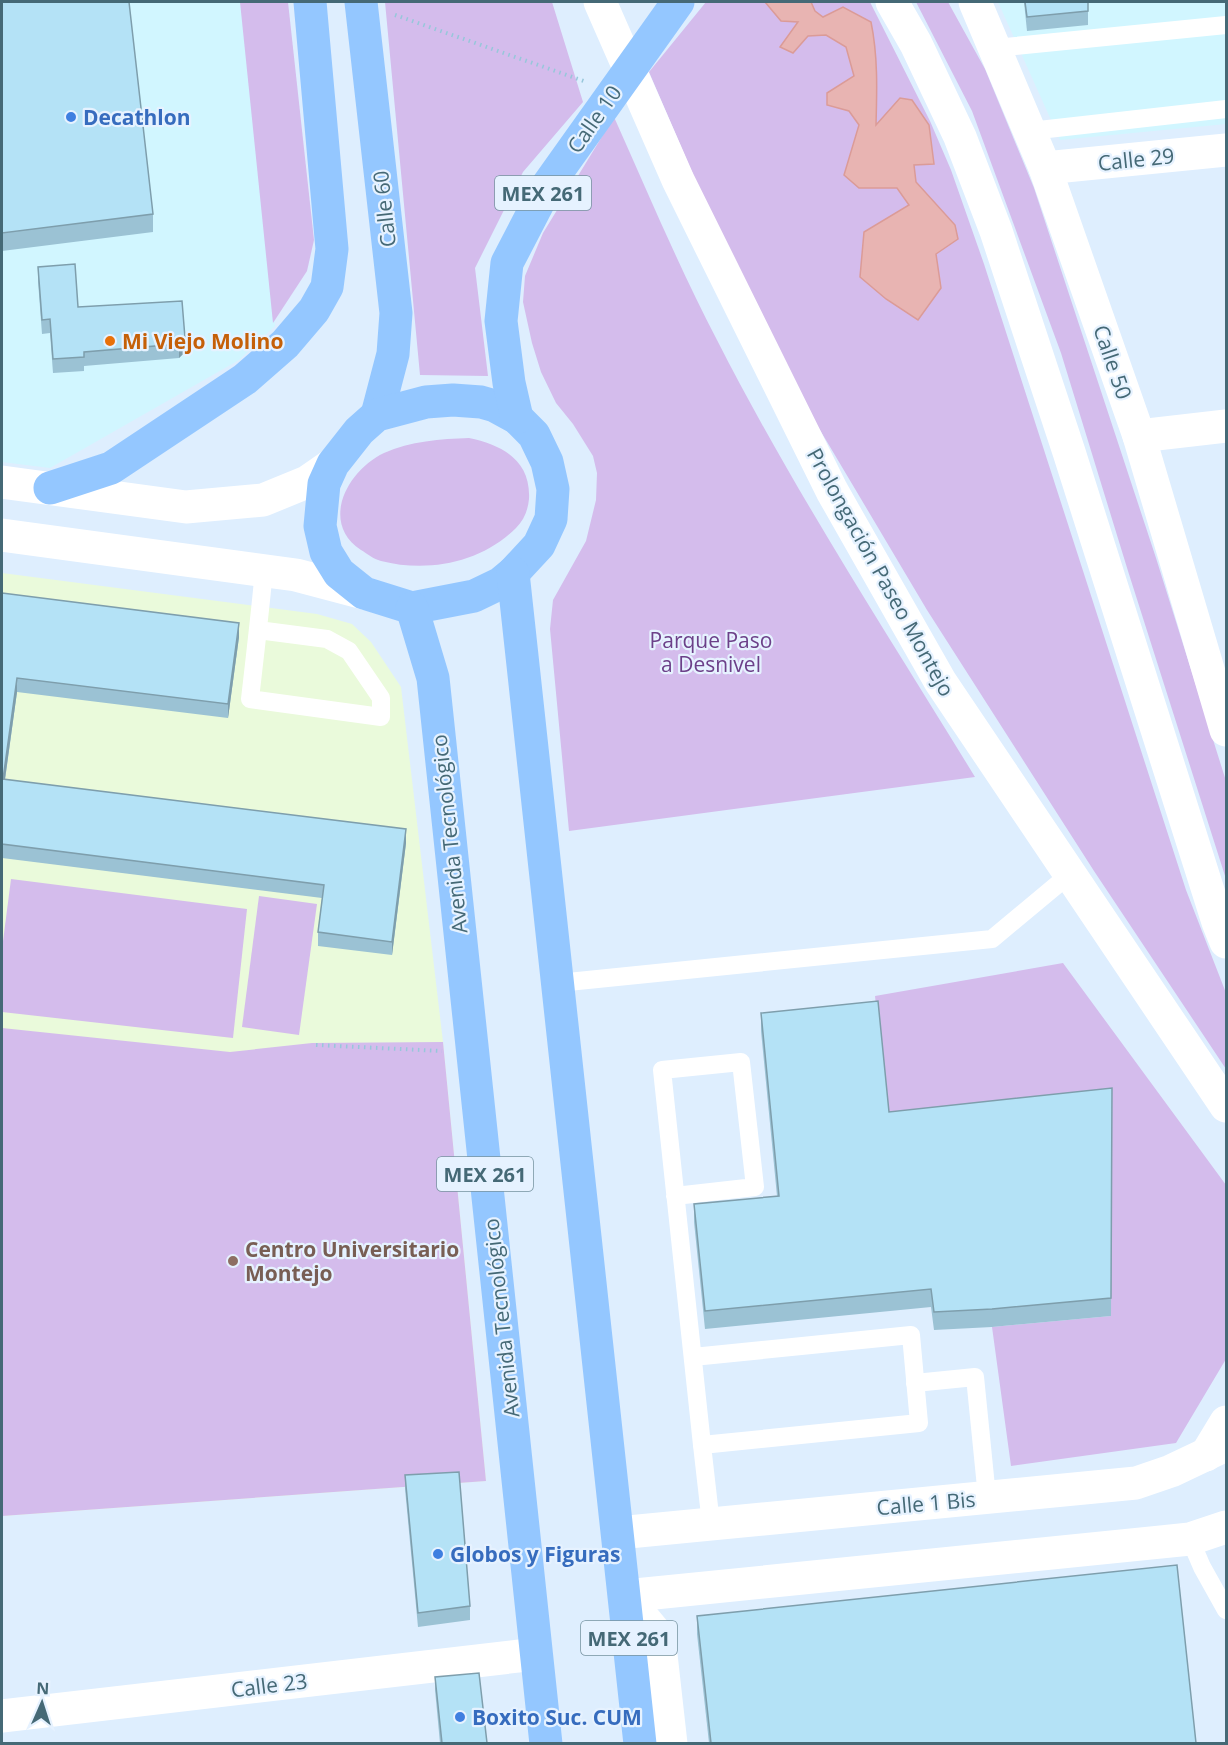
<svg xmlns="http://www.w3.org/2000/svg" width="1228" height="1745" viewBox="0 0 1228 1745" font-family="'Open Sans',sans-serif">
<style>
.commercial{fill:#d1f6ff}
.education{fill:#eafadb}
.green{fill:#d4bcec}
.water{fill:#e8b4b2;stroke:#db9b97;stroke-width:1.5}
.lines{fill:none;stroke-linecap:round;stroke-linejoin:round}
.path{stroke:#97c7da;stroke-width:4;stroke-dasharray:1.5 4.5;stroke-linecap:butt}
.service{stroke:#fff;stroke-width:18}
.minor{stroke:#fff;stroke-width:33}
.tertiary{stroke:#fff;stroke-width:33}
.secondary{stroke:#fff;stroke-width:33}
.primary{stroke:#94c7ff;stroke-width:33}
.wall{fill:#9bc2d4}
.shaded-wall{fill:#7e9eac}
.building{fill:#b4e2f6;stroke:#7e9eac;stroke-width:1.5}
.shop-dot{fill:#3f7fe0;stroke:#e6f2ff;stroke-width:2}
.food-dot{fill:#e8710a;stroke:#e6f2ff;stroke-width:2}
.education-dot{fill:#8d6e63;stroke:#e6f2ff;stroke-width:2}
.labels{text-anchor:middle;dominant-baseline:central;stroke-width:4.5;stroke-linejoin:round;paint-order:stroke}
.shield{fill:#e6f2ff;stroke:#75929f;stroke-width:1.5}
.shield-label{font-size:20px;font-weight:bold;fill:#456976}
.shop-label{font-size:21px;font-weight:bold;fill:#366cbe;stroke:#e6f2ff;text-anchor:start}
.street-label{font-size:21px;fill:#456976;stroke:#e6f2ff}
.food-label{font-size:21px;font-weight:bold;fill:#c56008;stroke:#e6f2ff;text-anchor:start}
.park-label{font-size:21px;fill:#6c4089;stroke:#e6f2ff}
.education-label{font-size:21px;font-weight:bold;fill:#785e54;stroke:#e6f2ff;text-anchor:start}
</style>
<rect width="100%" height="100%" fill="#deeefe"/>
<g class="commercial">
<polygon points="2,2 245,2 275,326 239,360 50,468 2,462"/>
<polygon points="998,2 1226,2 1226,124 1060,140"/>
</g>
<polygon class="education" points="2,573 317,614 352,624 371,642 401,687 443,1042 486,1481 2,1516"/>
<g class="green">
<polygon points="240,2 288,2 314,240 307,271 273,323"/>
<polygon points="385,2 552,2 583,102 523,172 475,268 488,376 420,375"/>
<polygon points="706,2 870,2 930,121 951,170 984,264 1186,890 1226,993 1226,1069 1094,871 927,610 798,393 719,235 649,72"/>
<polygon points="916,2 948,2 985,69 1034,188 1156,558 1226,781 1226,879 1128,571 1061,353 972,111"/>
<path d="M614,117C647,191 679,267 717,340C794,491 887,633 975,777L569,831L550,629L553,600L586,541L596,500L597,473L593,456L573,424L556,403L541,372L532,343L523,302L525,276L543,233Z"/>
<path d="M469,438C503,445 531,461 529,499C528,510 524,520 516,528C481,563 428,573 381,561C373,559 368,554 361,550C319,522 348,470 384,453C410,441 441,439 469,438Z"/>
<polygon points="11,879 247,909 233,1038 2,1012 2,949"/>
<polygon points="259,896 317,904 299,1035 242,1027"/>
<polygon points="1063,963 1226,1185 1226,1359 1176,1443 1011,1466 992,1327 1111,1316 889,1130 875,996"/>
<polygon points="2,1028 230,1052 312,1043 443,1042 486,1481 2,1516"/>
</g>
<path class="water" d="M765,2H811L815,11L823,17L843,7L871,22C878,56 877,90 876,125L900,98L912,100L929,125L934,164L914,165L916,182L955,225L958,239L936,254L941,288L918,320L886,299L860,277L864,232L909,205L897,188H859L844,175L859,125L849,111L827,105V93L854,76L846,47L826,35L808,36L793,53L780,47L798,22L781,21Z"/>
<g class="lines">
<g class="path">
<polyline points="395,15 584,81"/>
<polyline points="316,1045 442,1051"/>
</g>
<g class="service">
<polyline points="995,48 1226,25"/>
<polyline points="1030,131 1226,109"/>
<path d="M258,630L327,639L349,651L381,698V717L250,699C255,656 260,613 264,570"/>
<polyline points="558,983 992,939 1070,874"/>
<path d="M675,1196L755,1187L741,1062L662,1070C675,1195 689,1320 702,1445L919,1423L911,1335L693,1357"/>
<polyline points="915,1383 975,1377 987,1497"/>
<polyline points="702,1445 711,1524"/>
<polyline points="1190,1539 1202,1567 1226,1610"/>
</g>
<g class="minor">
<polyline points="1139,436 1226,426"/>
<polyline points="618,1533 1136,1483 1171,1471 1226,1445"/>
<polyline points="625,1596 1190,1539 1226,1527"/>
<polyline points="625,1596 659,1637 671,1744"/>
<polyline points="2,1716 536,1654"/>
</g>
<g class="tertiary">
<polyline points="975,2 1045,168 1139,436 1226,730"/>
<polyline points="1045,168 1226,150"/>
</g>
<g class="secondary">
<polyline points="600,2 678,180 832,491 940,681 1226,1106"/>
<polyline points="892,2 916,44 960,137 996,231 1069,452 1218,922 1226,942"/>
<polyline points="2,482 186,507 263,500 307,482 333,464"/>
<polyline points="2,535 296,575 364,593"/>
<polyline points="1206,1455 1226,1422"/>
</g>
<g class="primary">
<polyline points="361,2 396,313 393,354 377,415"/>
<polygon points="453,400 481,402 495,406 517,418 534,435 547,462 553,489 551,519 539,545 513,573 501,583 474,596 412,608 364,593 339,573 326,552 320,526 324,484 333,464 359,431 377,415 426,402"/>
<polyline points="517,418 509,383 501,321 507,263 547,186 678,2"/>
<polyline points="50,488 111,468 245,379 285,344 314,310 327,287 332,249 310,2"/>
<polyline points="513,573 640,1744"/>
<polyline points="412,608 433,678 546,1744"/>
</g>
</g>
<g class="wall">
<polygon points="2,2 153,214 153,232 2,251"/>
<polygon points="1024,2 1088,2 1088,25 1027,31"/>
<polygon points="38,267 78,307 182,301 185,352 179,358 84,366 84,371 53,373 50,333 42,334 38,281"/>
<polygon points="2,593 239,637 228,718 17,692 5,780 406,843 392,955 318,946 318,932 322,898 2,858"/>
<polygon points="761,1013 889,1112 1112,1088 1111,1316 992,1327 934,1330 931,1307 705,1329 694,1222 694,1204 777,1196 761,1031"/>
<polygon points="405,1475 470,1606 470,1620 418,1627 405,1489"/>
<polygon points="697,1616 1196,1743 709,1743 697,1634"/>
<polygon points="435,1677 487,1743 440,1743 435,1690"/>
</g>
<g class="shaded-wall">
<polygon points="185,338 185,352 179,358 179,344"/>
<polygon points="239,623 239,637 228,718 228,704"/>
<polygon points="17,678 17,692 3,793 3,779"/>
<polygon points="406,829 406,843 392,955 392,942"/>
</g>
<g class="building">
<polygon points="2,2 129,2 153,214 2,233"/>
<polygon points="1025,2 1088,2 1088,11 1027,17"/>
<polygon points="75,264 78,307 182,301 185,338 179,344 84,352 84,357 53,359 50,319 42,320 38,267"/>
<polygon points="2,593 239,623 228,704 17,678 3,779 406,829 392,942 318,932 324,885 2,844"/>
<polygon points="878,1001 889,1112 1112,1088 1111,1298 992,1309 934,1312 931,1289 705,1311 694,1204 779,1196 761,1013"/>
<polygon points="459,1472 470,1606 418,1613 405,1475"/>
<polygon points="1177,1565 1196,1743 711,1743 697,1616"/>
<polygon points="479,1673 487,1743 442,1743 435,1677"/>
</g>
<g class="shop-dot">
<circle cx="71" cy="117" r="6"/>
<circle cx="438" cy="1554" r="6"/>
<circle cx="460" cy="1717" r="6"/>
</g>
<circle class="food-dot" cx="110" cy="341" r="6"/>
<circle class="education-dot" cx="233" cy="1261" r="6"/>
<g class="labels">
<g class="shield">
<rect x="495" y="176" width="96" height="34" rx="4.5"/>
<rect x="437" y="1157" width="96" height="34" rx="4.5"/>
<rect x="581" y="1621" width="96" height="34" rx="4.5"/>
</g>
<g class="shield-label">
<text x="543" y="193">MEX 261</text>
<text x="485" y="1174">MEX 261</text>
<text x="629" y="1638">MEX 261</text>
</g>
<g class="shop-label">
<text x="83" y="117">Decathlon</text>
<text x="450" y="1554">Globos y Figuras</text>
<text x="472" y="1717">Boxito Suc. CUM</text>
</g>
<g class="street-label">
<text transform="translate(594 119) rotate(-55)">Calle 10</text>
<text transform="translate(1136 159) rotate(-6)">Calle 29</text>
<text transform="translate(384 209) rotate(-96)">Calle 60</text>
<text transform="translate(1113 362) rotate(71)">Calle 50</text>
<text transform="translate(881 572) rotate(61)">Prolongación Paseo Montejo</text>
<text transform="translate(449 834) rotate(-96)">Avenida Tecnológico</text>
<text transform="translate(501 1318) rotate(-96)">Avenida Tecnológico</text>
<text transform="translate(926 1503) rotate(-5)">Calle 1 Bis</text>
<text transform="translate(269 1685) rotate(-7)">Calle 23</text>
</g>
<g class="food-label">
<text x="122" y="341">Mi Viejo Molino</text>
</g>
<g class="park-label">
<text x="711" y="640">Parque Paso<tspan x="711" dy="24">a Desnivel</tspan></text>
</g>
<g class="education-label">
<text x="245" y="1249">Centro Universitario<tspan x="245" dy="24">Montejo</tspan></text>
</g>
</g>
<rect width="1228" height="1745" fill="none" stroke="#456976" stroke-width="6"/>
<g transform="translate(42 1703) rotate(3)" stroke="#e6f2ff" stroke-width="4.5" paint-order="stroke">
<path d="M0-4.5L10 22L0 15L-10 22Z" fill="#456976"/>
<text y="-9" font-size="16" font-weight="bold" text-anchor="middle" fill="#456976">N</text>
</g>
</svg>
